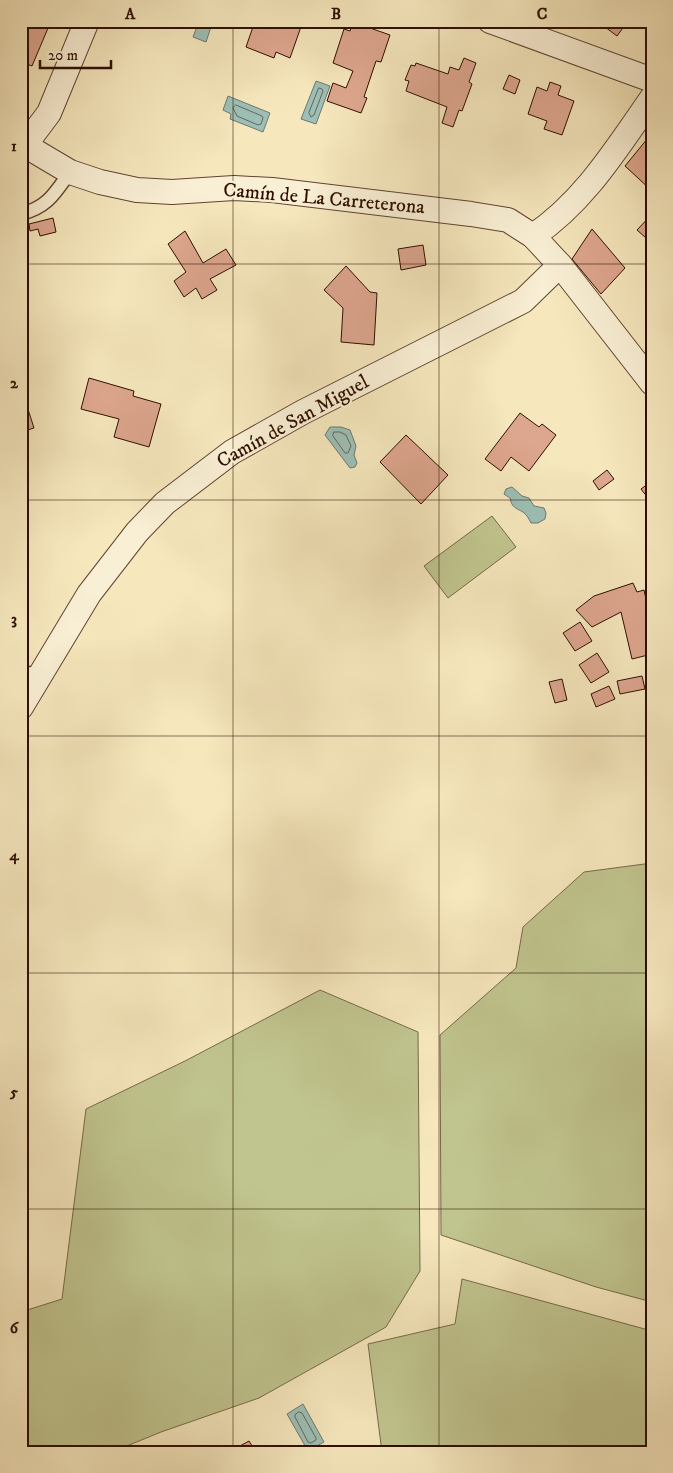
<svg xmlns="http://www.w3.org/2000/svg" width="673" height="1473" viewBox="0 0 673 1473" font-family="'IM FELL DW Pica',serif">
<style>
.green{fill:#c0c48e;stroke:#776948}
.water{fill:#9dbfb6;stroke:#71786e}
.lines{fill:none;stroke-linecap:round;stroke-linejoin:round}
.shore{stroke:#66665c;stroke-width:1}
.building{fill:#dda68e;stroke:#2e0e01}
.lane-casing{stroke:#604430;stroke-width:15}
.street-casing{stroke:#604430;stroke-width:26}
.lane{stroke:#f9efd4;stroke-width:12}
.street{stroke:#f9efd4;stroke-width:24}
.grid{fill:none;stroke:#2e0e01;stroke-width:1;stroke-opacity:0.55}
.labels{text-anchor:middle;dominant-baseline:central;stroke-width:4.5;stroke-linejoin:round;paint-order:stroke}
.street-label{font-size:20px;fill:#2e0e01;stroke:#f9efd4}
.neatline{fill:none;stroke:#2e0e01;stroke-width:2}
.grid-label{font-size:16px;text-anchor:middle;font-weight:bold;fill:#2e0e01}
</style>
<rect width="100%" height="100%" fill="#f6e7bd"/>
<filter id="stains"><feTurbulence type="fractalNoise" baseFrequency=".004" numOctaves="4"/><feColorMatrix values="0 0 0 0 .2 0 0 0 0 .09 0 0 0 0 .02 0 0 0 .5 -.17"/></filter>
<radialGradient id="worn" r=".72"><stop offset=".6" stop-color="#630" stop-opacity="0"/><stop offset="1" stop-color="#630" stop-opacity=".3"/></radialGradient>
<g class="green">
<polygon points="492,516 516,547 448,598 424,566"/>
<polygon points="652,863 652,1302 596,1287 441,1235 440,1035 516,968 523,927 584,872"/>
<polygon points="320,990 418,1032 420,1271 386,1327 259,1398 161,1432 112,1452 21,1452 21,1312 62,1299 86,1109 185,1061"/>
<polygon points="462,1279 652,1331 652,1452 382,1452 368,1344 455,1324"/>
</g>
<g class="water">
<polygon points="199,21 213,21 206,42 193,37"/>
<polygon points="316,81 330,86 316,124 301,119"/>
<polygon points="228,96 270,113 263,132 230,119 231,114 223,110"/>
<polygon points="330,427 341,427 350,430 356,446 354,455 357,463 355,467 350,468 325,435"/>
<path d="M512,487L522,496L529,498L534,506L544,508L546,513L545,519L538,523H531C529,519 527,515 523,512C516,508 512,508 510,498L504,494L506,489Z"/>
<polygon points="303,1404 324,1442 308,1451 287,1414"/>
</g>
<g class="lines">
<g class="shore">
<polygon points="319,88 322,89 323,91 314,115 311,117 309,113"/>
<polygon points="236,105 262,116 263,118 261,124 258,125 237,116 233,108"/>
<polygon points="334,432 340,432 346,435 351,446 348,453 345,453 333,436"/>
<polygon points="299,1412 302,1413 316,1438 316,1440 311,1443 308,1442 295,1417 295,1415"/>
</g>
</g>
<g class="building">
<polygon points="21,21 51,21 32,66 21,62"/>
<polygon points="255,21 303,21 290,58 276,52 274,58 246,47"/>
<polygon points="597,21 628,21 617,36"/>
<polygon points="353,22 390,35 381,62 376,61 364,97 367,98 361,113 327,101 333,83 346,88 353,71 333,63 344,29 350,31"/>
<polygon points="464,58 476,63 469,82 472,84 462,111 459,110 453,127 442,123 447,107 406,91 409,81 405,80 411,65 415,66 416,63 448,74 450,67 459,70"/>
<polygon points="509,75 520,80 515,94 503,89"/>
<polygon points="550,82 561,86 558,95 574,101 562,135 544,129 547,121 528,114 537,87 547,91"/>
<polygon points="652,133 652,191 625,166"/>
<polygon points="652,214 652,233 646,238 637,230"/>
<polygon points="53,218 56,232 40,236 38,229 30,231 29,224"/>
<polygon points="592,229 625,268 601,294 572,259"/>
<polygon points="185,231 203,263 226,249 236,265 210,279 217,290 202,299 196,288 184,297 174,281 186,272 168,244"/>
<polygon points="423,245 426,265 401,270 398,249"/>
<polygon points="21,251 23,294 21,295"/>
<polygon points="346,266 370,292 377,293 374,345 341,342 343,308 324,290"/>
<polygon points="89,378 134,391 133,396 161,404 149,447 114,437 119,419 81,409"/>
<polygon points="25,400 34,428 21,432 21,401"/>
<polygon points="520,413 539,427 542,424 556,435 529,471 511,457 501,471 485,459"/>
<polygon points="406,435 448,475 421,504 380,462"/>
<polygon points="607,470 614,479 599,490 593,481"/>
<polygon points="652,481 652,503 641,489"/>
<polygon points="633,583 637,592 644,590 646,599 652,597 652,654 632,659 621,612 592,627 576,610 594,596"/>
<polygon points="580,622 592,641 575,651 563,633"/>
<polygon points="597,653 609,672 591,683 579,665"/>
<polygon points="642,676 645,689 620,694 617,681"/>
<polygon points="562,679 567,700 555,703 549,682"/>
<polygon points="609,686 615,699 596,707 591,694"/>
<polygon points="249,1441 256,1452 229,1452"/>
</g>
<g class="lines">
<defs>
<g id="lane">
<path d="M21,214C48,207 55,193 70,172"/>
<polyline points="21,672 40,675"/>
</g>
<g id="street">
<polyline points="490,21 652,80"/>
<polyline points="21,143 70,172 100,182 137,190 172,192 234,188 272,190 471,214 508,220 533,236 560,265 652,383"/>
<polyline points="25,145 49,113 87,21"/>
<path d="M533,236C584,202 617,148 652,98"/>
<polyline points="21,707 89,594 137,532 165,503 232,452 303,412 523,301 560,265"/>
</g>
</defs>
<use href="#lane" class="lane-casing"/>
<use href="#street" class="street-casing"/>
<use href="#lane" class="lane"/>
<use href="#street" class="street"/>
</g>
<path class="grid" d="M233,21V1452M439,21V1452M21,264H652M21,500H652M21,736H652M21,973H652M21,1209H652"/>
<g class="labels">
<g class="street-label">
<text transform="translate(324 199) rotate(5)">Camín de La Carreterona</text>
<text transform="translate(293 422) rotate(-29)">Camín de San Miguel</text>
</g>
</g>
<rect width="673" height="1473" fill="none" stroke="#f6e7bd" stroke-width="55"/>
<path d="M40 60v8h71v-8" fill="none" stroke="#2e0e01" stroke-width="2.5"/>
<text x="48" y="60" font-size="15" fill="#2e0e01" stroke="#f9efd4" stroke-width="4" paint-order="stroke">20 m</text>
<rect x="28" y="28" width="618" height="1418" class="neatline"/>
<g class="grid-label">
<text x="130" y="19">A</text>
<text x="336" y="19">B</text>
<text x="542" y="19">C</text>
<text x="14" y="151">1</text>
<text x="14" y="388">2</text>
<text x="14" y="624">3</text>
<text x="14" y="860">4</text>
<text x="14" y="1097">5</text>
<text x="14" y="1333">6</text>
</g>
<rect width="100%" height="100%" filter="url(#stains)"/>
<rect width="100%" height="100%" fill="url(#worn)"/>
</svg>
